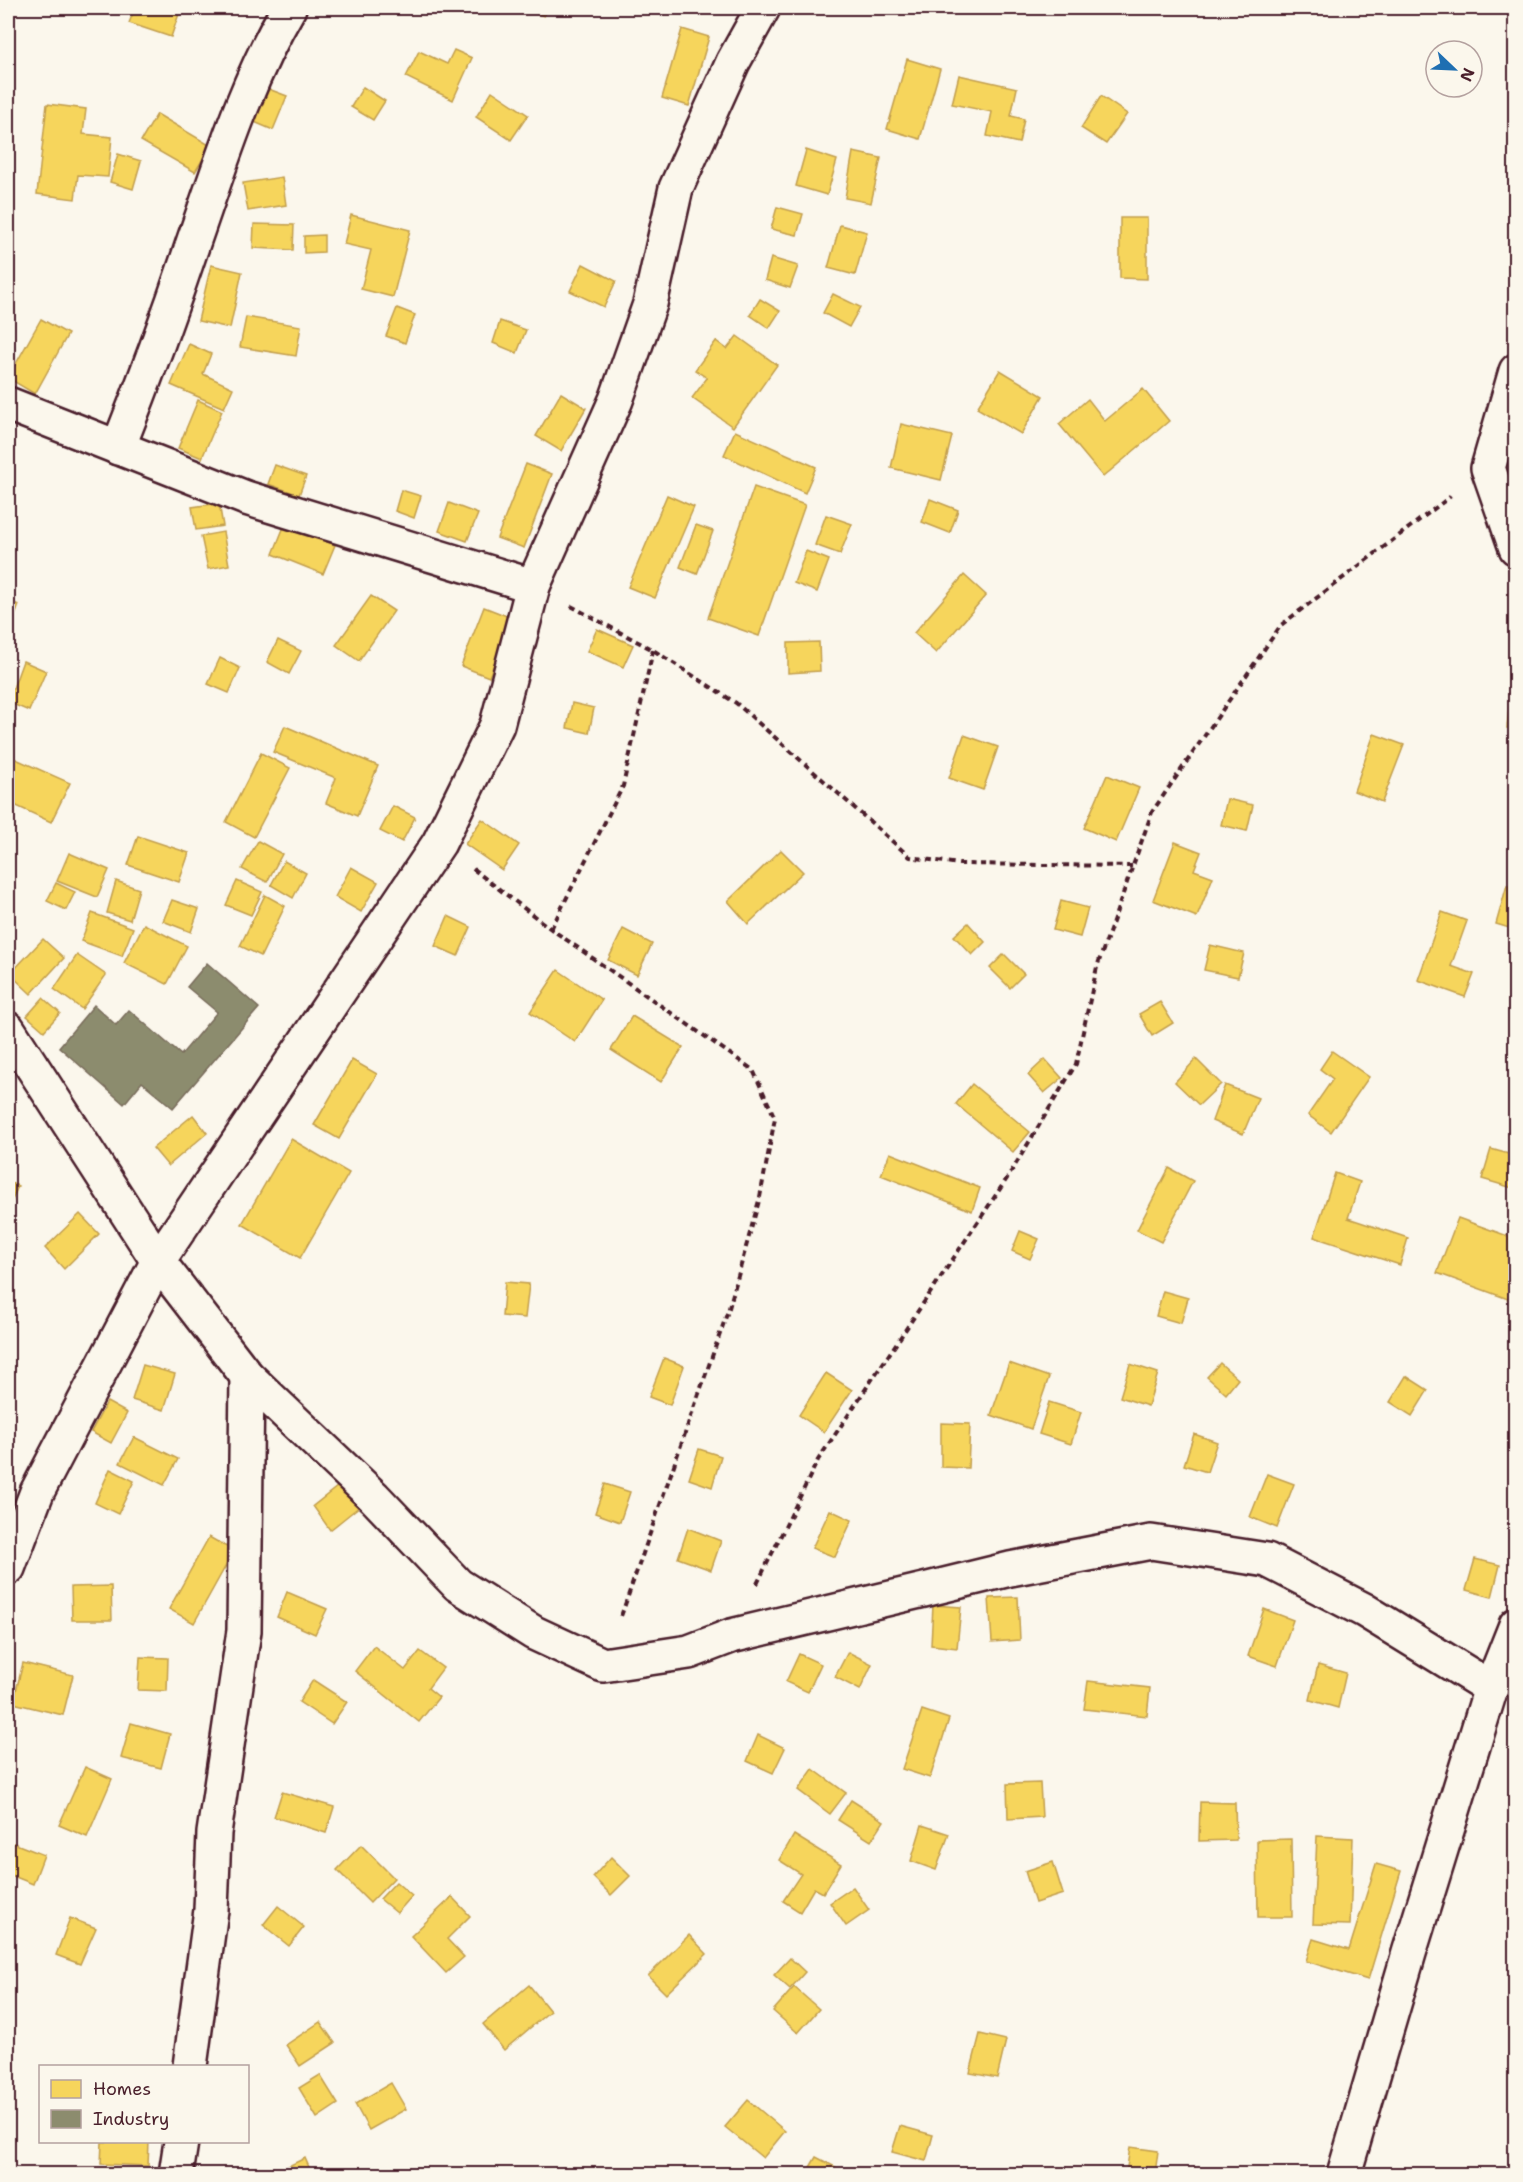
<svg xmlns="http://www.w3.org/2000/svg" width="1523" height="2182" viewBox="0 0 1523 2182" font-family="'Shantell Sans',sans-serif">
<style>
.homes{fill:#f6d55c;stroke:#c29e4d;stroke-width:1.5}
.industry{fill:#8c8c6e;stroke:#786b5a;stroke-width:1.5}
.lines{fill:none;stroke-linecap:round;stroke-linejoin:round}
.minor-casing{stroke:#4a1f2b;stroke-width:38}
.path{stroke:#4a1f2b;stroke-width:4;stroke-dasharray:6 4.5;stroke-linecap:butt}
.minor{stroke:#fbf7ec;stroke-width:33}
</style>
<rect width="100%" height="100%" fill="#fbf7ec"/>
<filter id="ink" filterUnits="userSpaceOnUse"><feTurbulence type="fractalNoise" baseFrequency=".0167" numOctaves="2"/><feDisplacementMap in="SourceGraphic" scale="12" xChannelSelector="R" yChannelSelector="G"/><feConvolveMatrix kernelMatrix="1 2 1 2 8 2 1 2 1" color-interpolation-filters="sRGB"/></filter>
<g filter="url(#ink)">
<g class="homes">
<polygon points="135,8 181,8 171,37 129,23"/>
<polygon points="524,8 548,8 544,16"/>
<polygon points="682,29 709,37 689,106 662,98"/>
<polygon points="454,50 472,58 453,100 406,77 419,51 447,64"/>
<polygon points="907,59 940,69 920,139 887,129"/>
<polygon points="959,75 1017,88 1011,116 1024,119 1019,143 987,136 992,112 952,104"/>
<polygon points="258,85 287,96 273,130 245,118"/>
<polygon points="363,87 385,101 373,120 351,107"/>
<polygon points="492,91 528,115 511,140 476,117"/>
<polygon points="1101,96 1127,114 1106,144 1081,128"/>
<polygon points="47,104 86,109 83,134 112,137 108,177 78,175 75,199 37,194"/>
<polygon points="157,114 211,146 195,172 141,141"/>
<polygon points="806,150 837,160 827,195 796,186"/>
<polygon points="853,152 881,158 871,203 845,198"/>
<polygon points="118,154 141,161 133,189 110,182"/>
<polygon points="282,177 286,205 248,211 243,183"/>
<polygon points="777,207 803,214 797,235 771,229"/>
<polygon points="351,215 410,230 393,297 361,289 371,250 344,244"/>
<polygon points="1120,218 1147,218 1147,279 1120,278"/>
<polygon points="254,224 294,225 293,250 253,248"/>
<polygon points="840,225 867,232 855,275 828,268"/>
<polygon points="324,235 324,252 304,253 304,236"/>
<polygon points="771,258 798,266 790,288 765,280"/>
<polygon points="583,264 616,281 604,307 570,291"/>
<polygon points="211,265 242,272 230,328 198,321"/>
<polygon points="833,294 860,307 849,327 823,313"/>
<polygon points="760,299 780,311 769,328 750,315"/>
<polygon points="397,308 415,315 405,343 386,336"/>
<polygon points="246,317 301,326 296,356 240,347"/>
<polygon points="41,319 68,334 35,394 8,378"/>
<polygon points="500,321 526,330 517,353 493,343"/>
<polygon points="737,336 777,365 733,427 692,398 707,378 695,370 716,341 727,349"/>
<polygon points="189,344 211,354 203,374 233,388 224,408 171,385"/>
<polygon points="1000,370 1043,396 1021,434 977,408"/>
<polygon points="1143,389 1169,421 1103,477 1059,424 1088,399 1105,421"/>
<polygon points="561,393 586,408 561,451 536,436"/>
<polygon points="198,400 222,411 202,458 178,448"/>
<polygon points="901,424 952,436 941,480 891,468"/>
<polygon points="735,431 816,467 805,493 724,455"/>
<polygon points="526,464 552,474 524,548 497,538"/>
<polygon points="275,465 306,476 299,495 268,484"/>
<polygon points="754,487 805,505 759,636 708,618"/>
<polygon points="401,490 421,496 414,518 395,511"/>
<polygon points="667,495 694,507 655,598 628,587"/>
<polygon points="930,499 958,510 950,533 922,522"/>
<polygon points="219,503 223,526 196,530 192,507"/>
<polygon points="449,503 478,514 467,541 439,531"/>
<polygon points="826,515 852,524 840,554 815,545"/>
<polygon points="285,524 335,545 323,574 273,554"/>
<polygon points="696,525 713,531 697,574 680,567"/>
<polygon points="223,532 229,565 208,569 201,536"/>
<polygon points="806,551 829,560 817,592 794,583"/>
<polygon points="964,575 986,595 936,653 914,633"/>
<polygon points="371,596 394,611 359,661 336,645"/>
<polygon points="8,601 19,605 8,635"/>
<polygon points="484,607 512,618 489,677 461,666"/>
<polygon points="597,629 633,645 623,667 587,651"/>
<polygon points="278,640 301,651 289,674 267,662"/>
<polygon points="819,642 820,671 788,673 788,643"/>
<polygon points="220,658 240,668 229,693 208,684"/>
<polygon points="23,661 46,671 29,711 8,702"/>
<polygon points="1512,676 1516,677 1516,728 1507,728"/>
<polygon points="572,703 594,708 589,733 567,728"/>
<polygon points="285,726 378,766 357,816 326,803 336,778 273,752"/>
<polygon points="1374,734 1404,745 1382,802 1354,791"/>
<polygon points="964,735 998,747 983,790 949,778"/>
<polygon points="261,753 290,768 254,837 226,822"/>
<polygon points="9,756 70,783 51,822 8,802"/>
<polygon points="1107,775 1139,788 1116,842 1084,828"/>
<polygon points="1227,799 1253,805 1247,831 1221,825"/>
<polygon points="393,806 415,817 402,842 380,831"/>
<polygon points="482,819 519,845 502,870 465,844"/>
<polygon points="138,836 189,853 179,882 128,865"/>
<polygon points="258,841 282,854 267,882 242,869"/>
<polygon points="1175,842 1201,852 1194,870 1213,877 1197,917 1153,900"/>
<polygon points="781,850 803,872 748,924 728,901"/>
<polygon points="69,853 109,870 97,897 57,881"/>
<polygon points="284,861 306,873 293,898 271,885"/>
<polygon points="351,867 378,882 361,912 335,897"/>
<polygon points="116,881 139,889 130,920 107,913"/>
<polygon points="237,881 262,892 251,915 226,905"/>
<polygon points="56,883 75,892 66,910 47,901"/>
<polygon points="1507,885 1516,887 1516,930 1496,924"/>
<polygon points="265,895 285,906 261,956 240,946"/>
<polygon points="172,900 199,909 191,932 163,921"/>
<polygon points="1061,901 1088,908 1080,937 1053,930"/>
<polygon points="1442,912 1467,921 1451,966 1474,974 1465,997 1418,980"/>
<polygon points="92,913 133,928 122,956 81,941"/>
<polygon points="448,916 471,927 458,956 435,946"/>
<polygon points="968,923 985,942 972,955 954,936"/>
<polygon points="144,924 187,946 167,984 124,963"/>
<polygon points="623,929 652,944 637,975 608,960"/>
<polygon points="43,939 64,958 31,994 10,974"/>
<polygon points="1210,945 1244,953 1238,977 1204,970"/>
<polygon points="1004,954 1024,974 1010,988 990,968"/>
<polygon points="77,955 106,975 82,1009 54,989"/>
<polygon points="558,970 602,1000 575,1042 530,1012"/>
<polygon points="43,998 60,1013 44,1031 27,1016"/>
<polygon points="1160,1002 1173,1023 1152,1036 1139,1014"/>
<polygon points="632,1016 683,1047 661,1082 611,1050"/>
<polygon points="1332,1051 1369,1077 1331,1132 1308,1115 1333,1079 1320,1069"/>
<polygon points="1045,1059 1062,1078 1044,1093 1028,1075"/>
<polygon points="1196,1059 1221,1084 1199,1105 1175,1082"/>
<polygon points="352,1060 377,1074 339,1139 314,1125"/>
<polygon points="972,1084 1030,1132 1013,1152 956,1104"/>
<polygon points="1225,1085 1258,1098 1243,1134 1212,1121"/>
<polygon points="193,1115 207,1133 168,1166 153,1148"/>
<polygon points="291,1139 349,1173 300,1258 242,1224"/>
<polygon points="1491,1149 1516,1156 1516,1189 1482,1179"/>
<polygon points="890,1153 980,1188 972,1211 881,1175"/>
<polygon points="1169,1168 1193,1181 1161,1242 1137,1230"/>
<polygon points="1335,1173 1360,1182 1348,1218 1408,1238 1400,1265 1314,1237"/>
<polygon points="8,1182 18,1186 8,1210"/>
<polygon points="80,1214 99,1234 64,1269 45,1248"/>
<polygon points="1458,1218 1516,1239 1516,1302 1437,1273"/>
<polygon points="1020,1231 1039,1239 1030,1259 1012,1251"/>
<polygon points="505,1282 529,1284 525,1318 502,1316"/>
<polygon points="1163,1291 1188,1298 1181,1323 1156,1316"/>
<polygon points="664,1358 684,1366 670,1405 649,1397"/>
<polygon points="1009,1363 1049,1377 1031,1429 991,1415"/>
<polygon points="1220,1363 1238,1379 1226,1394 1207,1377"/>
<polygon points="1130,1364 1158,1373 1148,1406 1120,1397"/>
<polygon points="143,1365 175,1374 164,1410 132,1400"/>
<polygon points="826,1373 852,1390 824,1432 799,1415"/>
<polygon points="1406,1376 1428,1390 1412,1416 1390,1402"/>
<polygon points="107,1402 127,1413 111,1443 91,1432"/>
<polygon points="1049,1402 1081,1412 1071,1444 1039,1434"/>
<polygon points="941,1423 970,1424 968,1468 941,1467"/>
<polygon points="1194,1434 1217,1442 1207,1472 1184,1465"/>
<polygon points="134,1437 178,1459 164,1485 120,1463"/>
<polygon points="699,1449 721,1456 712,1487 689,1479"/>
<polygon points="110,1469 134,1481 118,1514 95,1503"/>
<polygon points="1267,1474 1294,1484 1277,1528 1250,1517"/>
<polygon points="342,1483 360,1506 330,1530 313,1506"/>
<polygon points="605,1484 630,1492 620,1522 595,1513"/>
<polygon points="830,1510 852,1520 835,1557 812,1548"/>
<polygon points="688,1528 721,1541 711,1570 678,1558"/>
<polygon points="209,1537 234,1551 194,1623 169,1609"/>
<polygon points="1475,1559 1500,1565 1492,1597 1466,1590"/>
<polygon points="111,1586 112,1620 72,1620 71,1587"/>
<polygon points="287,1592 327,1609 315,1634 277,1617"/>
<polygon points="1018,1597 1020,1640 992,1642 989,1598"/>
<polygon points="933,1605 961,1607 957,1648 931,1645"/>
<polygon points="1264,1609 1293,1620 1277,1666 1248,1656"/>
<polygon points="374,1646 405,1670 420,1651 443,1668 428,1688 439,1697 419,1722 355,1671"/>
<polygon points="848,1652 872,1664 860,1690 835,1677"/>
<polygon points="799,1654 821,1664 808,1692 786,1682"/>
<polygon points="140,1657 168,1658 167,1691 138,1690"/>
<polygon points="23,1663 73,1675 63,1715 13,1703"/>
<polygon points="1318,1665 1346,1673 1338,1708 1310,1700"/>
<polygon points="313,1680 347,1702 332,1724 299,1702"/>
<polygon points="1088,1681 1150,1688 1147,1716 1084,1709"/>
<polygon points="922,1710 949,1719 930,1778 902,1769"/>
<polygon points="131,1723 170,1734 161,1768 121,1758"/>
<polygon points="758,1735 785,1748 773,1773 747,1761"/>
<polygon points="85,1767 112,1779 87,1837 59,1825"/>
<polygon points="813,1769 846,1793 830,1814 798,1790"/>
<polygon points="1040,1783 1042,1817 1008,1819 1007,1784"/>
<polygon points="282,1792 334,1807 326,1833 274,1817"/>
<polygon points="851,1800 884,1821 871,1841 838,1820"/>
<polygon points="1200,1802 1235,1803 1236,1840 1199,1841"/>
<polygon points="922,1825 949,1834 936,1870 911,1861"/>
<polygon points="794,1835 841,1864 823,1893 814,1888 800,1912 783,1901 801,1874 779,1860"/>
<polygon points="1317,1836 1353,1838 1350,1925 1313,1924"/>
<polygon points="1291,1839 1292,1917 1258,1917 1257,1840"/>
<polygon points="8,1841 44,1855 33,1884 8,1874"/>
<polygon points="361,1845 394,1878 370,1903 337,1870"/>
<polygon points="611,1857 630,1876 611,1895 593,1877"/>
<polygon points="1053,1862 1063,1894 1035,1903 1025,1871"/>
<polygon points="1376,1864 1401,1871 1368,1980 1306,1961 1313,1939 1349,1950"/>
<polygon points="396,1882 412,1896 397,1913 380,1899"/>
<polygon points="853,1887 869,1910 846,1926 830,1903"/>
<polygon points="452,1897 470,1916 447,1939 464,1957 446,1973 411,1936"/>
<polygon points="278,1906 304,1927 289,1946 263,1925"/>
<polygon points="70,1918 96,1928 80,1964 56,1955"/>
<polygon points="689,1935 707,1954 666,1994 648,1976"/>
<polygon points="790,1958 805,1972 790,1989 774,1975"/>
<polygon points="529,1985 550,2011 504,2050 483,2024"/>
<polygon points="794,1987 819,2009 798,2033 773,2011"/>
<polygon points="320,2022 335,2043 300,2066 286,2045"/>
<polygon points="980,2034 1006,2040 997,2078 970,2073"/>
<polygon points="320,2075 338,2104 317,2118 299,2088"/>
<polygon points="391,2083 406,2109 369,2130 355,2104"/>
<polygon points="748,2100 785,2131 763,2158 725,2127"/>
<polygon points="900,2126 933,2135 926,2161 892,2152"/>
<polygon points="102,2142 149,2142 148,2166 101,2164"/>
<polygon points="1130,2147 1158,2151 1155,2174 1126,2174"/>
<polygon points="816,2157 843,2171 841,2174 806,2174"/>
<polygon points="305,2158 312,2174 272,2174"/>
</g>
<polygon class="industry" points="207,963 259,1008 173,1108 142,1082 124,1104 59,1047 94,1005 116,1025 129,1010 181,1055 217,1012 187,987"/>
<g class="lines">
<defs>
<g id="minor">
<polyline points="1516,371 1488,468 1516,548"/>
<polyline points="8,404 246,498 533,586"/>
<path d="M118,448C145,380 170,312 193,243C221,163 246,81 289,8"/>
<polyline points="8,1029 158,1261 247,1376 374,1497 458,1585 534,1633 603,1665 689,1652 731,1636 924,1590 1010,1569 1151,1542 1267,1560 1364,1610 1491,1688"/>
<polyline points="8,1568 37,1492 158,1261 439,843 497,725 533,586 616,400 650,304 676,188 733,62 763,8"/>
<polyline points="190,2066 211,1910 214,1833 244,1631 247,1376"/>
<polyline points="176,2174 181,2142"/>
<polyline points="1344,2174 1409,1953 1491,1688 1516,1625"/>
</g>
</defs>
<use href="#minor" class="minor-casing"/>
<g class="path">
<polyline points="571,606 653,650 736,703 910,857 959,864 1133,866"/>
<polyline points="473,869 551,929 753,1070 775,1118 760,1197 729,1308 620,1619"/>
<polyline points="551,929 623,786 653,650"/>
<polyline points="757,1584 818,1460 1008,1177 1076,1064 1097,967 1152,812 1281,625 1451,496"/>
</g>
<use href="#minor" class="minor"/>
</g>
</g>
<rect width="1523" height="2182" fill="none" stroke="#fbf7ec" stroke-width="30"/>
<rect x="15" y="15" width="1493" height="2152" fill="none" stroke="#4a1f2b" stroke-width="2" filter="url(#ink)"/>
<rect x="39" y="2065" width="210" height="78" fill="#fbf7ec" stroke="#b4a19f" stroke-width="1.5"/>
<rect x="51" y="2080" width="30" height="18" fill="#f6d55c" stroke="#b4a19f" stroke-width="1.5"/>
<text x="93" y="2095" font-size="18" fill="#4a1f2b">Homes</text>
<rect x="51" y="2110" width="30" height="18" fill="#8c8c6e" stroke="#b4a19f" stroke-width="1.5"/>
<text x="93" y="2125" font-size="18" fill="#4a1f2b">Industry</text>
<g transform="translate(1454 69) rotate(113)"><circle r="28" fill="#fbf7ec" stroke="#b4a19f" stroke-width="1.5"/>
<path d="M0-4.5L10 22L0 15L-10 22Z" fill="#1f6fb2"/>
<text y="-9" font-size="16" font-weight="bold" text-anchor="middle" fill="#4a1f2b">N</text>
</g>
</svg>
